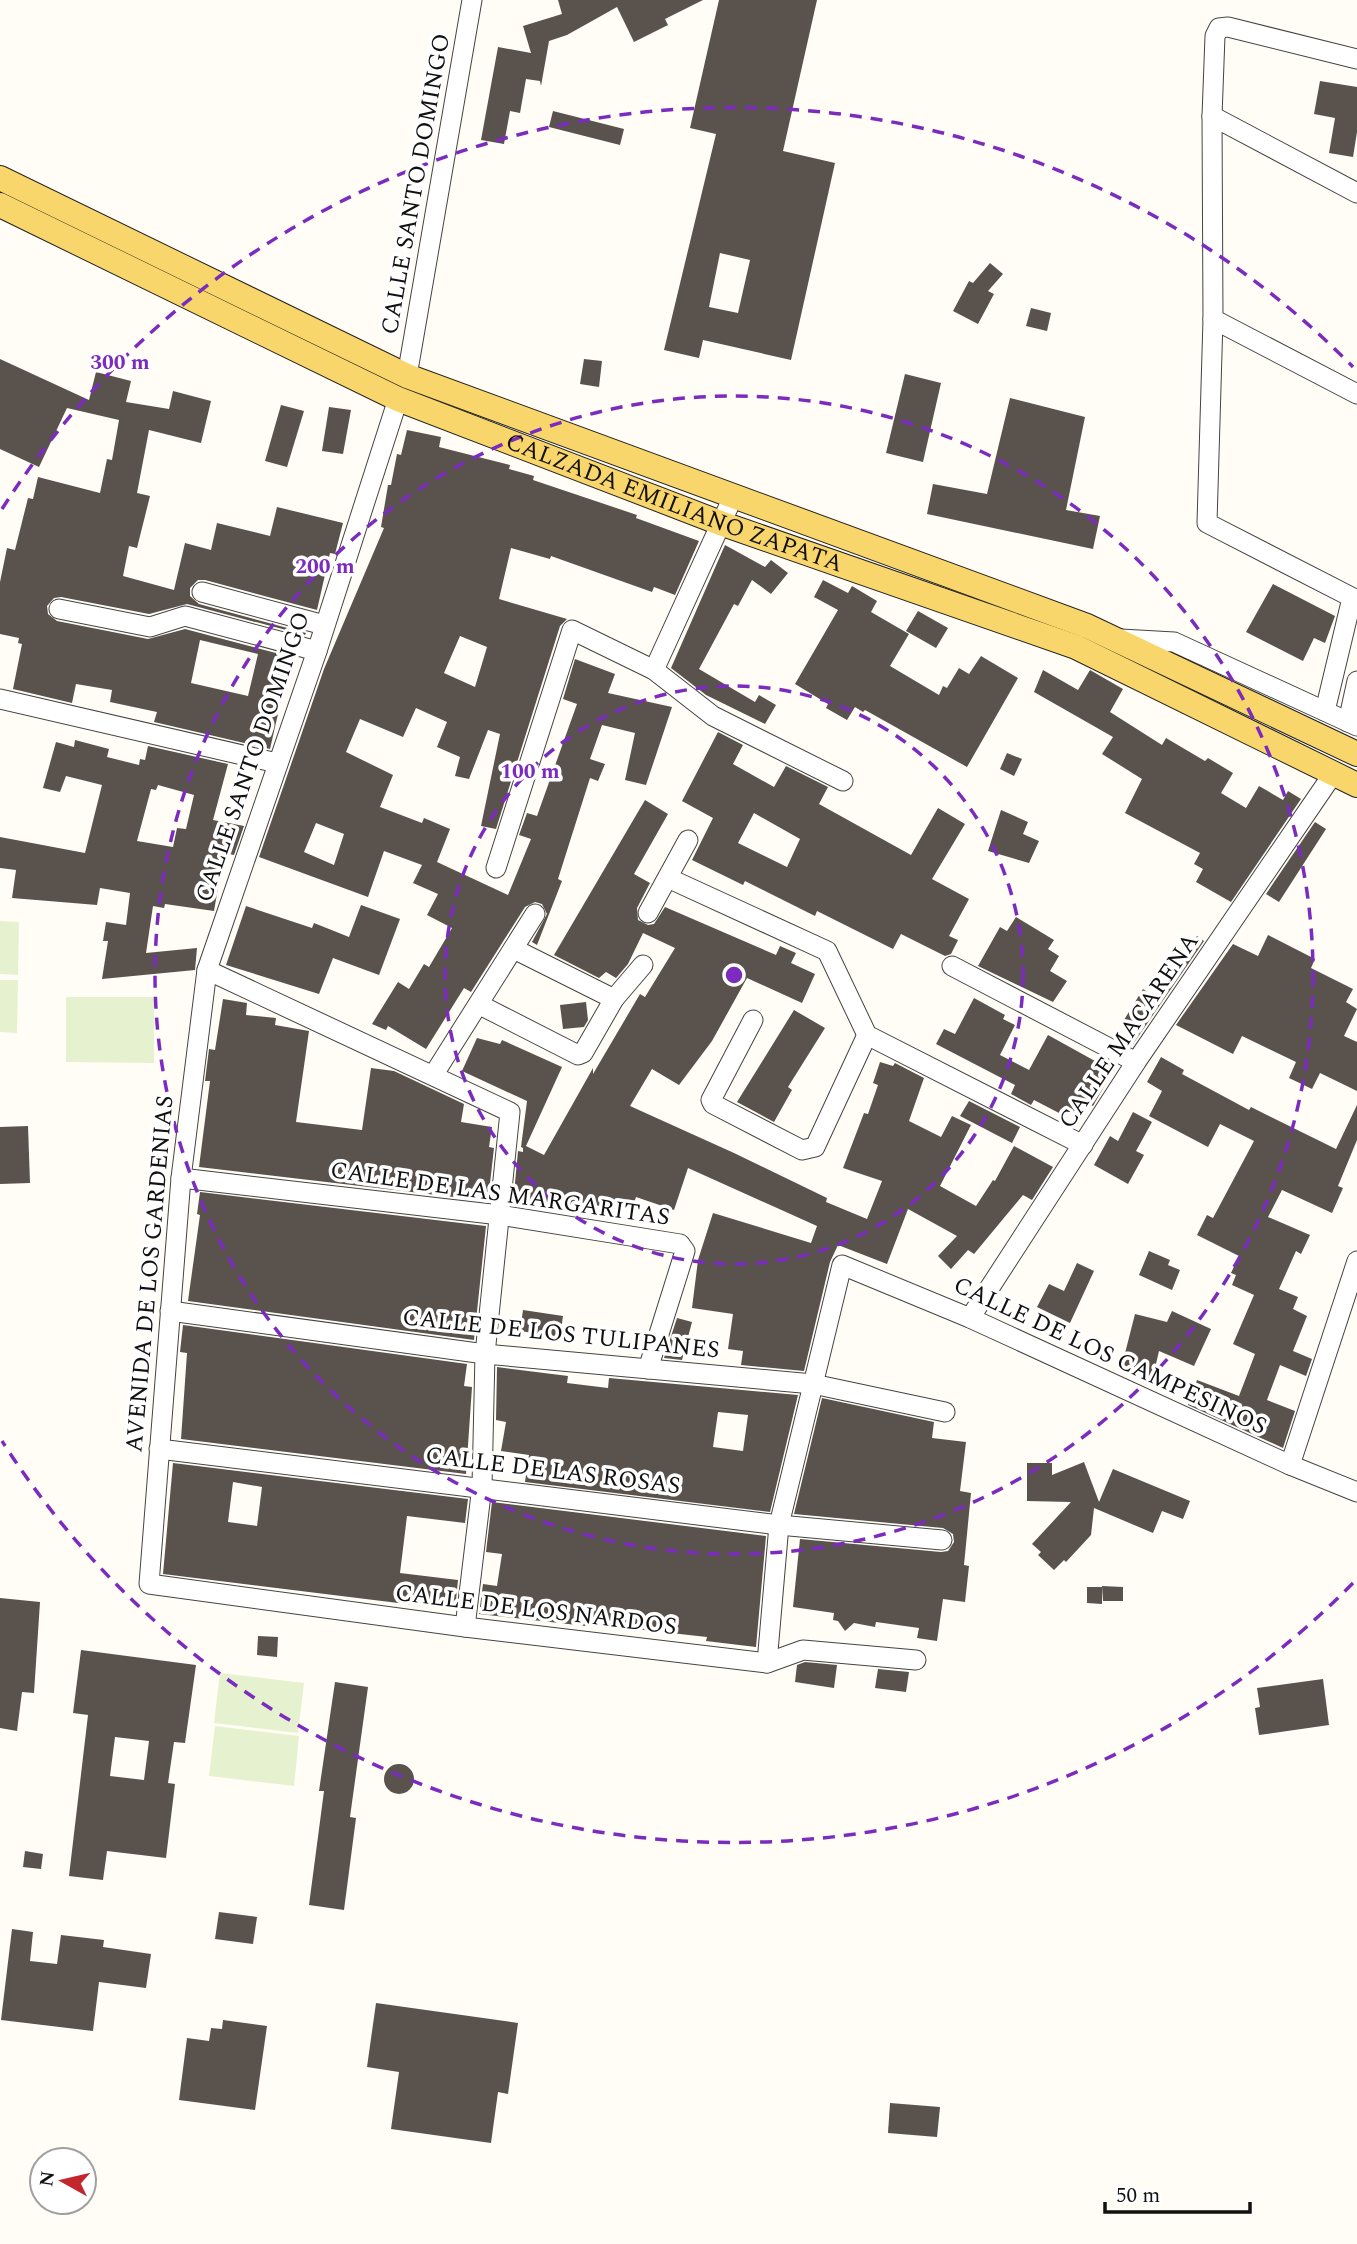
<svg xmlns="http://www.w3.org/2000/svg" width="1357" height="2244" viewBox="0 0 1357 2244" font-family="Spectral,serif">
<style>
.pitch{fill:#e6f2cf}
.building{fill:#5a524d;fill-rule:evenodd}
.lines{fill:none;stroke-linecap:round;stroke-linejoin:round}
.minor-casing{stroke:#444;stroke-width:21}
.major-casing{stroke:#222;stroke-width:26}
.minor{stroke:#fff;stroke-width:19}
.major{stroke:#f9d66b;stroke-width:24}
.ring{fill:none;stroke:#7b2cbf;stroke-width:3.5;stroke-dasharray:12 9}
.labels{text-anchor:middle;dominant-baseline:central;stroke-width:7;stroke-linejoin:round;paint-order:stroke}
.street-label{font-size:24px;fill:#111;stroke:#fff}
.centre{fill:#7b2cbf;stroke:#fff;stroke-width:3.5}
.ring-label{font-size:21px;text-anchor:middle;font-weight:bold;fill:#7b2cbf;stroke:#fff;stroke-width:7;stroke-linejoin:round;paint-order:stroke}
</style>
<rect width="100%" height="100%" fill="#fffdf5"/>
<g class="pitch">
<polygon points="0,921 19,922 18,975 0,974"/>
<polygon points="0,980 18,980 17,1033 0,1032"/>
<polygon points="66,997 154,997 154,1063 66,1062"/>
<polygon points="220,1673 304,1683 298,1733 214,1723"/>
<polygon points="215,1726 299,1736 294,1786 209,1776"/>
</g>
<g class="building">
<polygon points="558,0 703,0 665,19 668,25 634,42 617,7 567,35 549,41 541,86 540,81 526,79 520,113 510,111 504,144 481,140 498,47 531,53 523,26 562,14"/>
<path d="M719,0H817L783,151L835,163L791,360L703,340L699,358L664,350L716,134L690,128ZM720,253L750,260L738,313L709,307Z"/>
<polygon points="1320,81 1357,87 1357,132 1353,157 1329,153 1335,118 1314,114"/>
<polygon points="553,111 624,129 620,145 549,127"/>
<polygon points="990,263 1003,274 988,291 994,294 978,324 953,311 969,281 973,283"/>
<polygon points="1031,308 1051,313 1047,331 1026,326"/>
<path d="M0,359L89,400L96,372L131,381L126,402L169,409L173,391L211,401L201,443L149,430L137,493L150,496L137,548L129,546L123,576L174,590L185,543L211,550L217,523L270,536L277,507L343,523L335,554L330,553L317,610L205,580H198L190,588V596L199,604L306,633L305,635L187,604L149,614L61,597L54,598L47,606L48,614L57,621L148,639L185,629L291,657L270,749L154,722L157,712L110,702L112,690L76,684L72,703L13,689L22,644L18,643L19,638L0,634V582L7,548L15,550L28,498L33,499L38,477L100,493L107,459L112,460L119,420L67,408L39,467L0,449ZM200,640L258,654L248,696L191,683Z"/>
<polygon points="584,359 602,361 599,387 580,384"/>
<polygon points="905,374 941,383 923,462 886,453"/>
<polygon points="1010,398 1085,417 1066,510 1100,516 1093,549 927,514 933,484 987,494"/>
<polygon points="281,405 304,411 287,467 265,461"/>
<polygon points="329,407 351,410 343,454 322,451"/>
<path d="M407,430L441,437L439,447L510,465L509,469L534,476L533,480L637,515L636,518L699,541L675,595L654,587L652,592L551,556L550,559L511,548L499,599L567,619L560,626L496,829L481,826L500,734L488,730L469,779L455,776L460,757L437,747L447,722L416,708L403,737L360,719L346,752L393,775L380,807L422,823L424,818L450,829L437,862L508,895L531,839L519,835L527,813L537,816L577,704L563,699L575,659L615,674L608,693L672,707L646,785L625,780L635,733L602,725L590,759L605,764L598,781L590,778L558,879L562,881L537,945L532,942L547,914L542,904L535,902L525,907L471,992L464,988L426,1049L388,1026L386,1030L372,1024L398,982L409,989L424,964L429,967L452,928L427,915L438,894L413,883L422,865L384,851L368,897L259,857L324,669L384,528L381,527L388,485H391L397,454L401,455ZM460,636L487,647L475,687L444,673ZM316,823L344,834L334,865L304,852Z"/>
<polygon points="725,545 765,567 771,560 788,573 771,594 752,580 738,606 734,604 699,669 755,702 759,695 776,705 765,724 706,695 671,668"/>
<polygon points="823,580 848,593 852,586 877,601 871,612 909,634 890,666 939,695 943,686 947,688 959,668 969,674 981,656 1018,678 967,767 865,710 863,712 855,707 847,720 826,708 828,704 795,684 838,610 814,597"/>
<polygon points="1273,584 1335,616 1325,643 1314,638 1303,661 1246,632"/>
<polygon points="918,611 948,628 936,648 906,631"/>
<polygon points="1043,670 1078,690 1090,670 1123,689 1110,712 1162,745 1166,738 1205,761 1208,758 1233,773 1221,793 1246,808 1259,786 1283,800 1288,791 1301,799 1231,902 1196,882 1203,869 1194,864 1200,853 1125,813 1142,779 1102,754 1113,737 1034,692"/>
<path d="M718,732L743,745L733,764L774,787L786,766L828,787L819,804L911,855L938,808L965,824L932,879L969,899L949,936L958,940L951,954L945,956L901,934L893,949L817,911L815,916L745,881L743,885L692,860L713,818L682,801ZM754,813L800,839L787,867L738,843Z"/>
<path d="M75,740L109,749L107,757L139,765L140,759L145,760L148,746L228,764L213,820L244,826L234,855L224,853L214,911L165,904L164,908L153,906L146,953L197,948L195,970L102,979L108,941H103L106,922L126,925L130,893L100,888L97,905L12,898L16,870L0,868V837L85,853L102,785L66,776L60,792L43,788L56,742L74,747ZM158,785L194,795L186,829L177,828L173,847L137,841L151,789L156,790Z"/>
<polygon points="1007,753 1022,759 1014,776 1000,769"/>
<polygon points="645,800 668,814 634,874 650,883 637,908 638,920 648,925 654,924 665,907 776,955 780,946 796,953 791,963 815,974 802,1003 747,978 712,1041 679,1085 652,1069 630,1106 734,1153 827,1198 826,1202 867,1219 882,1181 843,1168 864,1113 868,1114 878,1085 873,1083 880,1062 893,1066 895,1063 924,1078 909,1121 941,1137 952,1116 971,1125 940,1186 976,1206 993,1180 995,1181 1014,1146 1053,1167 1032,1200 1023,1195 974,1254 968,1250 951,1269 938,1256 957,1236 908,1209 887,1264 838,1245 830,1262 804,1371 741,1365 743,1351 728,1349 733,1314 692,1308 698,1260 713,1213 811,1243 817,1226 688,1168 674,1210 636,1197 634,1203 620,1199 618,1209 582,1203 580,1212 513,1204 518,1151 523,1152 523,1148 521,1147 527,1101 462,1071 477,1038 500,1044 502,1040 562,1067 526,1146 544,1155 593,1068 593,1074 640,994 645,997 675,948 643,933 628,964 616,978 606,972 599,978 554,955"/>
<polygon points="1001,810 1028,822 1023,834 1039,841 1029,863 988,851"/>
<polygon points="1315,822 1326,829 1279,902 1266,894"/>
<polygon points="361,905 400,919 379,975 333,958 319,994 226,965 246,906 312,928 314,923 349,937"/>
<polygon points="1016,917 1054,940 1048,949 1059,956 1050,971 1067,981 1053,1002 978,966 1000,927 1007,931"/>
<polygon points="1268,935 1315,959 1311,968 1353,989 1346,1002 1357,1009 1344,1036 1357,1042 1357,1091 1320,1073 1312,1089 1289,1078 1296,1062 1242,1036 1233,1054 1176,1025 1233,944 1258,956"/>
<polygon points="1197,936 1204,941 1133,1044 1128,1041 1131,1037 1126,1033 1131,1025 1124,1020 1143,989 1155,997"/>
<polygon points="974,998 1005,1015 1003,1019 1015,1025 1000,1055 1029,1070 1048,1035 1113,1071 1093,1106 1086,1102 1078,1118 1061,1109 1059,1113 1034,1100 1031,1105 1011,1094 1015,1085 936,1044 944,1029 955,1034"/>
<polygon points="223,999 247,1003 246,1015 276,1018 275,1025 309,1031 296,1122 362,1130 371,1068 394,1071 464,1104 461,1122 492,1127 489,1147 494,1148 488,1201 199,1167 210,1081 205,1081 209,1049 215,1050"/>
<polygon points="586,1002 588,1020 584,1027 563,1029 560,1005"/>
<polygon points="794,1010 825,1028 788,1087 792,1090 774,1122 737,1102"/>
<polygon points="1161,1057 1184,1070 1182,1074 1249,1110 1251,1107 1336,1149 1357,1105 1357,1140 1338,1186 1343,1188 1332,1213 1282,1190 1268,1217 1310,1235 1301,1254 1296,1251 1279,1289 1298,1297 1293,1309 1307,1316 1293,1351 1312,1359 1306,1376 1280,1365 1267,1400 1295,1411 1283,1448 1188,1405 1197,1380 1239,1396 1255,1354 1233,1344 1254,1295 1232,1285 1236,1275 1231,1273 1239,1256 1197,1235 1207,1215 1213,1218 1254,1141 1220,1124 1208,1147 1149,1116 1162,1091 1147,1082"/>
<polygon points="969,1101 1020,1127 1012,1143 960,1116"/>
<polygon points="1133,1112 1152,1122 1136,1151 1144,1155 1128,1184 1094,1165 1110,1136 1118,1141"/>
<polygon points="28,1126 30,1183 0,1184 0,1127"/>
<polygon points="200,1192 486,1226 474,1340 188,1301 200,1215 197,1214"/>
<polygon points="1149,1251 1170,1260 1168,1265 1180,1270 1172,1290 1139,1275"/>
<polygon points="1077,1263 1094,1271 1070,1323 1037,1307 1049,1284 1064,1291"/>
<polygon points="523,1310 563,1316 560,1337 520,1331"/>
<polygon points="1172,1311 1211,1329 1194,1366 1159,1351 1153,1377 1121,1369 1135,1314 1167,1322"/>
<polygon points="677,1318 692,1322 682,1360 664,1358"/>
<polygon points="183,1325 467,1364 464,1386 472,1387 466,1474 181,1439 187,1353 180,1352"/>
<path d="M497,1367L568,1376L567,1383L608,1388L609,1378L798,1395L770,1512L525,1482L529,1455L501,1451L506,1422L496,1420ZM718,1412L748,1415L743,1451L713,1447Z"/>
<polygon points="822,1398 934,1422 932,1438 966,1442 960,1491 971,1493 964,1565 969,1566 965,1602 943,1599 937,1641 917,1638 919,1628 876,1622 875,1627 854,1623 845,1631 838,1621 833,1620 834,1613 793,1607 800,1539 941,1552 948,1551 954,1542 953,1534 943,1528 794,1514"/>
<polygon points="1084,1462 1099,1502 1113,1469 1190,1501 1183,1519 1162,1511 1153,1533 1094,1508 1091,1535 1066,1562 1064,1560 1054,1570 1038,1555 1041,1552 1032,1544 1071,1502 1027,1501 1027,1463 1052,1463 1052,1475"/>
<path d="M173,1463L468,1499L465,1523L407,1516L400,1573L458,1580L455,1610L163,1574ZM233,1482L262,1487L257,1526L228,1522Z"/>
<polygon points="492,1502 766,1536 756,1647 706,1641 707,1637 616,1627 617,1622 587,1619 586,1626 479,1614 483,1584 497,1586 502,1554 486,1552"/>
<polygon points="1102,1586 1123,1587 1123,1601 1103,1601"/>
<polygon points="1087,1587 1102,1587 1102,1604 1087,1603"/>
<polygon points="0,1598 40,1602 34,1693 22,1692 17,1731 0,1728"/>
<polygon points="258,1636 278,1637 277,1657 257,1655"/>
<path d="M81,1650L196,1665L185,1743L174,1742L168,1783L175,1784L166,1858L107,1851L103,1880L69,1876L88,1715L73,1713ZM115,1737L149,1741L144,1780L110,1776Z"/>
<polygon points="805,1662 837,1665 834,1688 795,1682 797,1665"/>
<polygon points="878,1669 909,1672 906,1692 875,1688"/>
<polygon points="1323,1679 1329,1725 1259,1735 1255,1708 1260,1707 1257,1688"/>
<polygon points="335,1682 368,1687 350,1817 356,1818 344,1910 309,1905 324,1791 319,1791"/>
<circle cx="399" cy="1779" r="15"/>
<polygon points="25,1851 43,1854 41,1869 23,1867"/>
<polygon points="219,1912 257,1917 253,1944 215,1939"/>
<polygon points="12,1929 33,1932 30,1961 57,1964 61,1935 104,1940 103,1947 151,1954 146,1988 99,1982 93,2031 1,2020"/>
<polygon points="376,2003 518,2023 508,2094 498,2092 491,2143 391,2129 399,2072 367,2067"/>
<polygon points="223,2020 267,2026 255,2110 179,2100 187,2038 209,2041 211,2028 222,2029"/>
<polygon points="890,2103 940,2107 937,2137 888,2133"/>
</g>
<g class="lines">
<defs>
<g id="minor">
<polyline points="1357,59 1228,27 1219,28 1215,36 1212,116 1213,319 1207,523 1357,600"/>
<polyline points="1212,116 1357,193"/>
<polyline points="1213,319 1357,394"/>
<polyline points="407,376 472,0"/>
<polyline points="398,399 317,651 207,970 181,1178 149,1584 465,1627 767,1663 803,1650 916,1660"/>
<polyline points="202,592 324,625"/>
<polyline points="59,609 150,627 185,616 317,651"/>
<polyline points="1121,639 1174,642 1357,726"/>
<polyline points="654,670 733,497"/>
<polyline points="0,699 277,763"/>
<polyline points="1325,711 1352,598"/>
<polyline points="1348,722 1357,681"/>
<polyline points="496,868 572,630 654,670 713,716 843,781"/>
<polyline points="668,878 827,951 867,1035 1083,1145"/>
<polyline points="648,913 688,840"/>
<polyline points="514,949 614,999"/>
<polyline points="952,966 1136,1062"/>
<polyline points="207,970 510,1112 485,1354 482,1486 465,1627"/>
<polyline points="480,1005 578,1055 583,1053 614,999 643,965"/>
<polyline points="753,1020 711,1100 713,1104 802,1150 815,1147 867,1035"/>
<polyline points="434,1074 535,914"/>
<polyline points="181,1178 500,1215 680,1244 685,1251 648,1369"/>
<polyline points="170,1311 485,1354 813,1384 945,1412"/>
<polyline points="970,1318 1136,1062 1333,774"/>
<polyline points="159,1449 779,1525 942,1540"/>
<polyline points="1290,1465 1357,1261"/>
<polyline points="767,1663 779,1525 842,1265 970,1318 1290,1465 1357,1492"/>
</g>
<g id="major">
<polyline points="0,178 407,376 1087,626 1357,754"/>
<path id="s1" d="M0,205L398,399L723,524L1076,647L1357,785"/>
</g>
</defs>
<use href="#minor" class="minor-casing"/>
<use href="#major" class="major-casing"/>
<use href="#minor" class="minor"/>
<use href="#major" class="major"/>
</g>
<g class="ring">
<circle cx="734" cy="975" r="289"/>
<circle cx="734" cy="975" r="579"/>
<path d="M1353 1583A868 868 0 0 1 2 1441M2 509A868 868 0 0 1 1353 367"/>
</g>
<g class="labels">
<g class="street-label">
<text transform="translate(416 184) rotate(-80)">CALLE SANTO DOMINGO</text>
<text stroke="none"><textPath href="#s1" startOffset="738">CALZADA EMILIANO ZAPATA</textPath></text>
<text transform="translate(253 757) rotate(-71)">CALLE SANTO DOMINGO</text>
<text transform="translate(1129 1031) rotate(-56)">CALLE MACARENA</text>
<text transform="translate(500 1194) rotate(8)">CALLE DE LAS MARGARITAS</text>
<text transform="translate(150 1274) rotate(-85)">AVENIDA DE LOS GARDENIAS</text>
<text transform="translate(561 1334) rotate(6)">CALLE DE LOS TULIPANES</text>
<text transform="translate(1110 1356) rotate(25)">CALLE DE LOS CAMPESINOS</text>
<text transform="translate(553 1471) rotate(7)">CALLE DE LAS ROSAS</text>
<text transform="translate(536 1610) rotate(7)">CALLE DE LOS NARDOS</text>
</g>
</g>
<circle cx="734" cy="975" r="10" class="centre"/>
<g class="ring-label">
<text x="120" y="369">300 m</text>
<text x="325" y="573">200 m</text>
<text x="530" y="778">100 m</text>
</g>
<g transform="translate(63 2181) rotate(278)"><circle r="33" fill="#ffffff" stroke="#a0a0a0" stroke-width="2"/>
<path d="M0-5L12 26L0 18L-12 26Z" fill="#c4262e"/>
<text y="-10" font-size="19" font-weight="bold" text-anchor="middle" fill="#111111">N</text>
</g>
<path d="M1105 2202v10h145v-10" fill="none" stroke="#111111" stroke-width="3.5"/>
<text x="1116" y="2202" font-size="21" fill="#111111" stroke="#ffffff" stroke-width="5" paint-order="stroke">50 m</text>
</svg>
